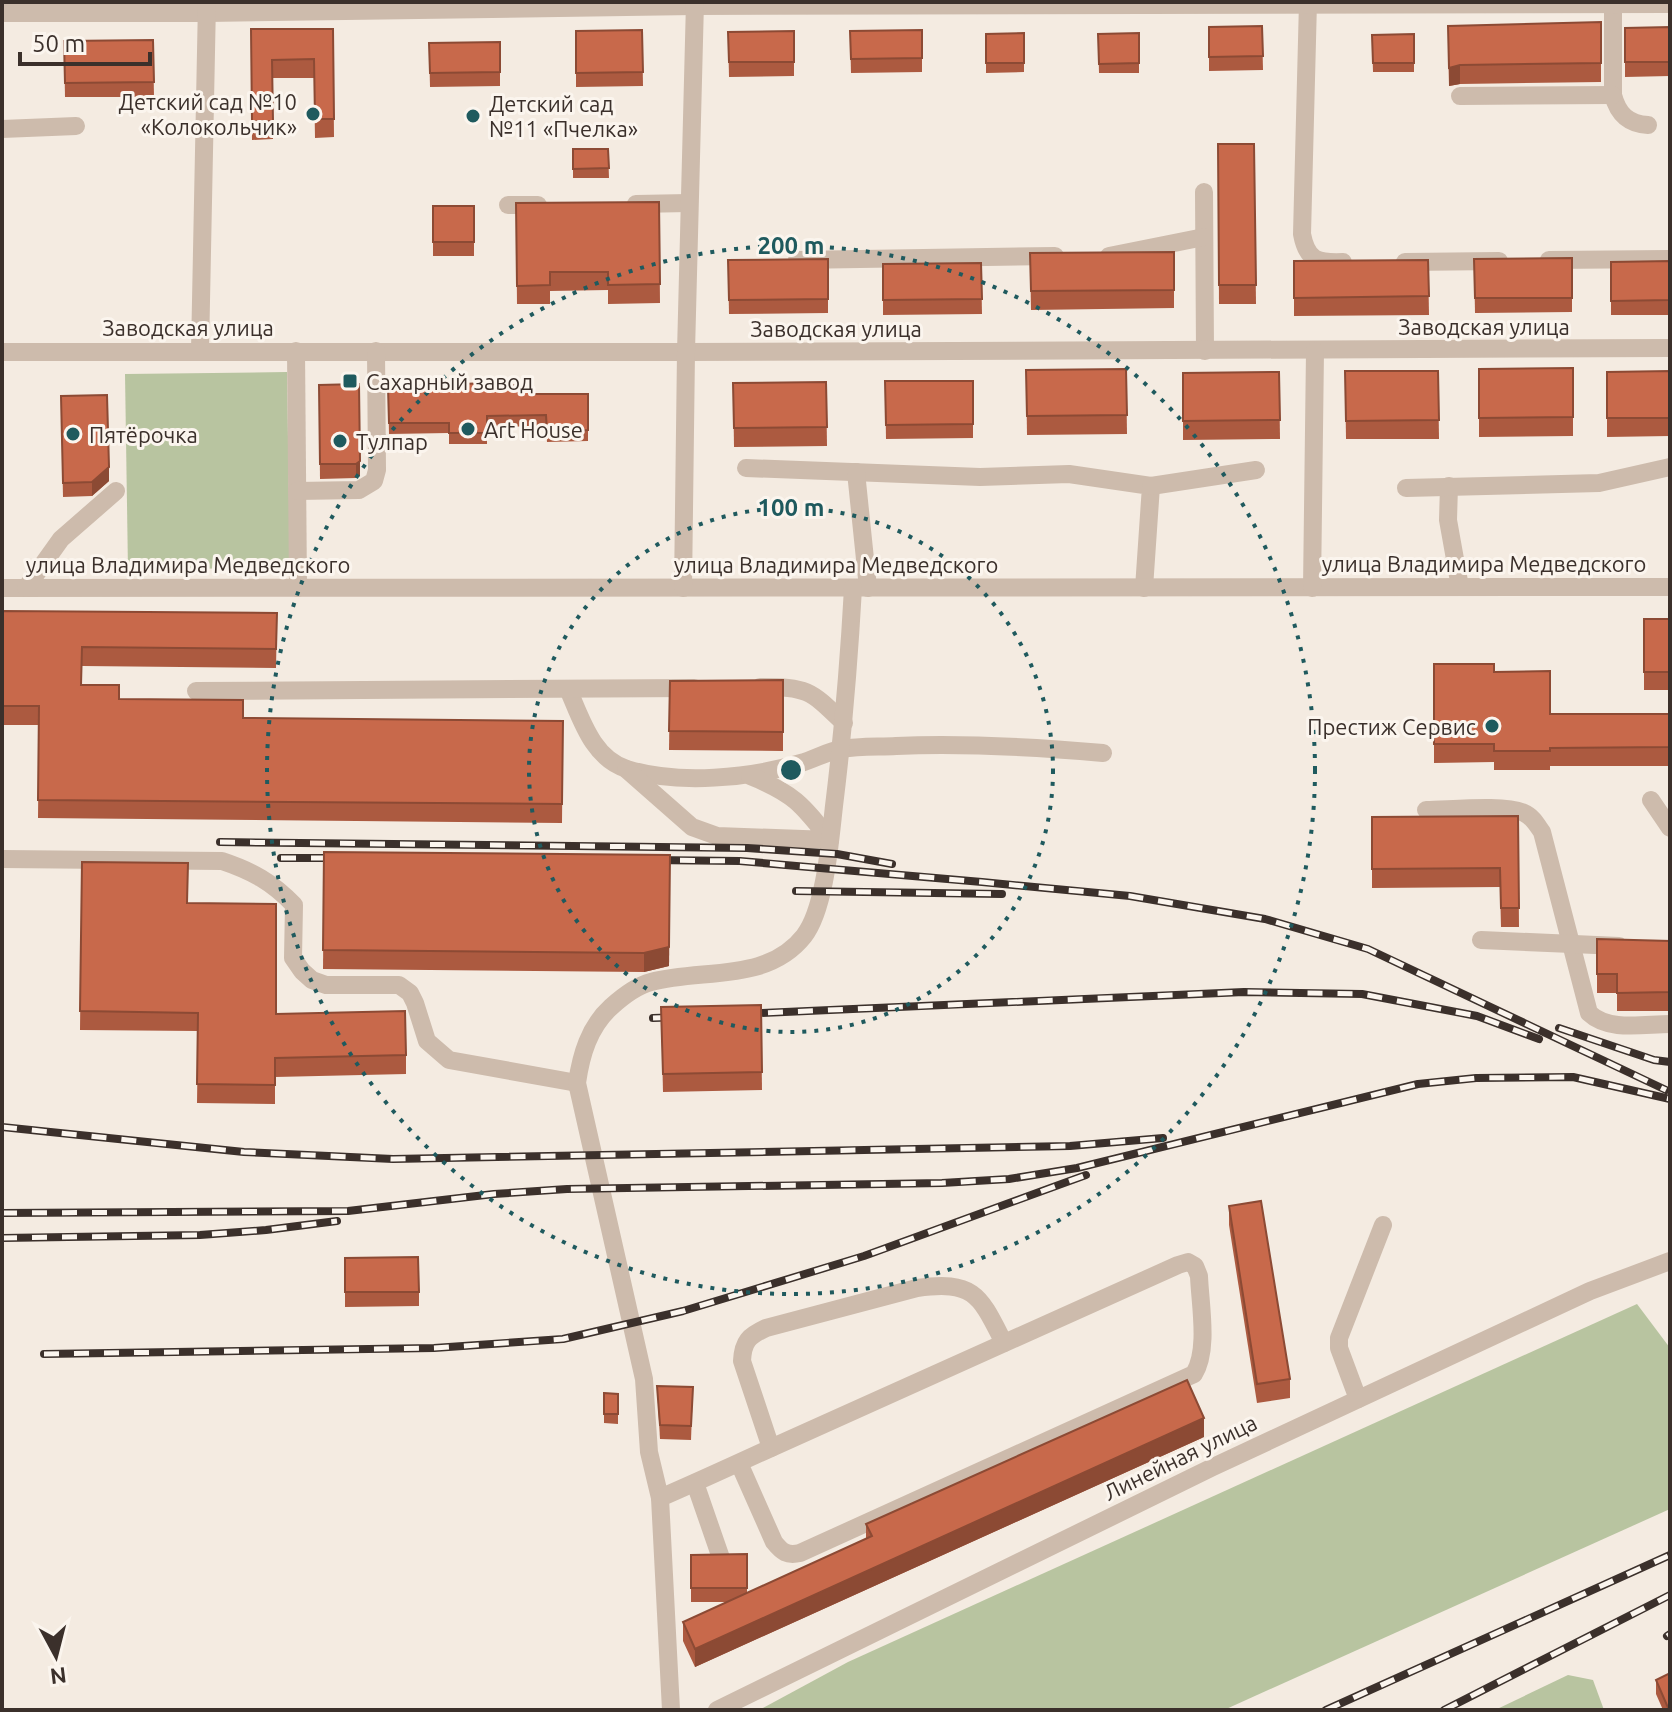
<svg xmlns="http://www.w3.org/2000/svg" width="1672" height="1712" viewBox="0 0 1672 1712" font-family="Ubuntu,sans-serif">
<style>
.green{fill:#b8c4a0}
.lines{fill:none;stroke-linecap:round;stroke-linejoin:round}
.minor{stroke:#cdbbac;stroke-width:18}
.rail-casing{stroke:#3b302b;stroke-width:8}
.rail{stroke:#fbf5ee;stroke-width:5;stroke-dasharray:15;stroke-linecap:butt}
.wall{fill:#ac5a40}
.shaded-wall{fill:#8c4a34}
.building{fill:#c8694b;stroke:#8c4a34;stroke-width:2}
.ring{fill:none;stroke:#1f5a5e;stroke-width:4;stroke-dasharray:4 8}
.poi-dot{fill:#1f5a5e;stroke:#fbf5ee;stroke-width:3}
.labels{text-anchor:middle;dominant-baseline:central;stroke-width:6;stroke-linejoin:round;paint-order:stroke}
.poi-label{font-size:22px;fill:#3b302b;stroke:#fbf5ee;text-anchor:start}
.street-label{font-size:22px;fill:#3b302b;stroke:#fbf5ee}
.centre{fill:#1f5a5e;stroke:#fbf5ee;stroke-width:4}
.ring-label{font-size:24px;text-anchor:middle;font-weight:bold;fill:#1f5a5e;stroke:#fbf5ee;stroke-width:6;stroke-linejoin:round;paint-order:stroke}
</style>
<rect width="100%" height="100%" fill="#f4ebe1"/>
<g class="green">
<polygon points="287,372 290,567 128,570 125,374"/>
<polygon points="1637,1304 1670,1348 1670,1509 1224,1710 759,1710 848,1662"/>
<polygon points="1568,1675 1593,1680 1604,1710 1495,1710"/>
</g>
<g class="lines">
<g class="minor">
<path d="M1308,2L1302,234C1307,261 1318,263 1343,262"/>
<path d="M1613,4V95C1618,114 1628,124 1648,125"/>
<polyline points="2,13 207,13 694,6 1670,4"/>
<polyline points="1460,96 1613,95"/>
<polyline points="2,129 76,126"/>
<polyline points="1204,192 1205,351"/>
<polyline points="636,204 689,203"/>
<polyline points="508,205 538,205"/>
<polyline points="1109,256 1204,237"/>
<polyline points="797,260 1055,256"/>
<polyline points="1549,260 1670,259"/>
<polyline points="1405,262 1499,261"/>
<polyline points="200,351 207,2"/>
<polyline points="296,351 298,588"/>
<polyline points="2,352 686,352 1670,348"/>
<polyline points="746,468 980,477 1069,474 1151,486 1144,588"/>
<polyline points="856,472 868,588"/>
<polyline points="1151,486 1256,470"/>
<polyline points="1449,486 1448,520 1460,587"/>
<polyline points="1406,488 1599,483 1670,467"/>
<polyline points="297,491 359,490 374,481 377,470 376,351"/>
<polyline points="2,588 1670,587"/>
<polyline points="26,588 61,539 116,491"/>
<polyline points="683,588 686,352 695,2"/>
<polyline points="1312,588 1315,351"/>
<path d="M760,687C808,687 810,690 844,723"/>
<path d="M568,689C581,718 592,758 627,769C679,785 750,778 801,763C815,759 828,751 842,749C859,746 879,747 896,746C966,743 1034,747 1103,753"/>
<polyline points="196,691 694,688"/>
<path d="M626,769L692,827L717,836L830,840C802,804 793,793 750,776"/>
<polyline points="1651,800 1670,828"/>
<path d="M1426,810C1448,810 1506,804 1524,813C1532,816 1537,825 1542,832L1589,1013C1609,1032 1644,1024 1670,1024"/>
<path d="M2,859L222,861C252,871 272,882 294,905L293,958L302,971L312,980L326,985H399L410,993L415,1003L427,1041L449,1060L577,1083"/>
<polyline points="1481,940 1619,946"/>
<polyline points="1358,1399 1339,1348 1339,1338 1383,1225"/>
<path d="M771,1448L742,1361C743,1341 749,1336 766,1328L917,1288C975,1280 980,1296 1004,1343"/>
<polyline points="695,1483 721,1558"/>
<path d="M660,1498L649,1452L644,1379L577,1083C581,1055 589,1027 611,1007C622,997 636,986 651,982C703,968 767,983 804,936C825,909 830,841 834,806C843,733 849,661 853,588"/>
<path d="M671,1710L660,1498C697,1482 734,1465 771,1448L1178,1265L1188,1262L1195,1266L1199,1276C1200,1304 1209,1350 1194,1374L800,1553C787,1556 782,1552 774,1542L739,1463"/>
<polyline points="717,1710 1213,1467 1590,1291 1670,1261"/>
</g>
<defs>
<g id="rail">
<polyline points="220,842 747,848 837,854 892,864"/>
<polyline points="281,858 346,858"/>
<polyline points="650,860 740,861 982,882 1130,896 1265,919 1368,949 1666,1090"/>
<polyline points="796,891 1002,894"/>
<polyline points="738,1014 1244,992 1362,994 1477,1016 1539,1039"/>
<polyline points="653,1018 682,1017"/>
<polyline points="1559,1028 1654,1060 1670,1062"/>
<polyline points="2,1127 244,1152 393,1159 1070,1146 1163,1138"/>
<polyline points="2,1213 348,1211 494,1194 567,1189 942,1183 1009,1179 1077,1168 1418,1084 1476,1078 1573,1077 1670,1099"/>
<polyline points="2,1238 200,1235 266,1230 337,1221"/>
<polyline points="44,1354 434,1348 563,1339 683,1311 864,1256 1086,1175"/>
<polyline points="1667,1636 1670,1634"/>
<polyline points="1326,1710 1670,1555"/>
<polyline points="1444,1710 1670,1595"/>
</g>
</defs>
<use href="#rail" class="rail-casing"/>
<use href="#rail" class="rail"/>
</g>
<g class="wall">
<polygon points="1601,22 1601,82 1460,84 1449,86 1448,45"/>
<polygon points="1262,26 1263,70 1209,71 1209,27"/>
<polygon points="1670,27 1670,76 1625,77 1625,28"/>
<polygon points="251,29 333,29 334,137 315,138 314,78 272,78 273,139 252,140"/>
<polygon points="642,30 643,86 576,87 576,31"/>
<polygon points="922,30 922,72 851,73 850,31"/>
<polygon points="794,31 794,76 729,77 728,32"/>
<polygon points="1024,33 1024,72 986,73 986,34"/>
<polygon points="1139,33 1139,73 1099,73 1098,34"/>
<polygon points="1414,34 1414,72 1373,72 1372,35"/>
<polygon points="153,40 154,97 65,97 64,41"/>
<polygon points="500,42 500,86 430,87 429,43"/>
<polygon points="1218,144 1254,144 1256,304 1219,304"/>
<polygon points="573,149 608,149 609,178 573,178"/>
<polygon points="659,202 660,303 608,304 608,290 550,291 550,304 517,304 516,203"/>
<rect x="433" y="206" width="41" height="50"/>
<polygon points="1174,252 1174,308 1031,310 1030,253"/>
<polygon points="1572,258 1572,312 1475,313 1474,259"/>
<polygon points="828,259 828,313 729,314 728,260"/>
<polygon points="1428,260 1429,315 1294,316 1294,261"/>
<polygon points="1670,261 1670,315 1611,315 1611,262"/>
<polygon points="981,263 982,314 883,315 883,264"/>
<polygon points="1573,368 1573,436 1479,437 1479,369"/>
<polygon points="1126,369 1127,434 1027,435 1026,370"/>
<polygon points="1345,371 1438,371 1439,439 1346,439"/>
<polygon points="1670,371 1670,436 1607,437 1607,372"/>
<polygon points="1279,372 1280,439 1183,440 1183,373"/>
<polygon points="885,381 973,381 973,438 886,439"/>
<polygon points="826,382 827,446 734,447 733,383"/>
<polygon points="359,384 360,476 356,478 320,479 319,385"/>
<polygon points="486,386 529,394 588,394 588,441 547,442 546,426 487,427 487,444 449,444 449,433 389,434 388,387"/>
<polygon points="61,396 109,481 92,496 63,497"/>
<polygon points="2,611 277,613 276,668 82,666 82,685 119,699 243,718 563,721 562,823 38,818 39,725 2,725"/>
<rect x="1644" y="619" width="26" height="71"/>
<polygon points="1434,664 1494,672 1550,714 1670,714 1670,766 1550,766 1550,770 1494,770 1494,762 1434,763"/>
<polygon points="783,680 783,751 669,750 670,681"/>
<polygon points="1518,816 1519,927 1501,927 1500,887 1372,888 1372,817"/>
<polygon points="324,852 670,855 669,966 644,972 323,969"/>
<polygon points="82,862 188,903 276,1014 406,1055 406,1074 275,1077 275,1104 197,1103 198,1031 80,1030"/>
<polygon points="1597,939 1670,941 1670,1011 1617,1011 1617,993 1597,993"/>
<polygon points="761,1005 762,1090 663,1092 661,1007"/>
<polygon points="1229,1206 1290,1379 1290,1398 1257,1403 1229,1225"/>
<polygon points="345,1258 419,1292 419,1306 345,1307"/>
<polygon points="657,1386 693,1387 691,1440 660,1439"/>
<polygon points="604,1393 618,1394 618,1424 604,1423"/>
<polygon points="1204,1437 695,1667 683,1641 683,1622 727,1602 691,1602 691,1555 747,1554 747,1593 866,1539 866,1524"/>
<polygon points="1656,1680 1670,1710 1663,1710 1656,1694"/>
</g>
<g class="shaded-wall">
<polygon points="1460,65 1460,84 1449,86 1449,68"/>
<polygon points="360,461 360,476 356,478 356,464"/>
<polygon points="109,467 109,481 92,496 92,482"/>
<polygon points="670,855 669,966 644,972 644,953"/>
<polygon points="1204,1418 1204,1437 695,1667 695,1649"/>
</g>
<g class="building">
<polygon points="1601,22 1601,63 1460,65 1449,68 1448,26"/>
<polygon points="1262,26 1263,56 1209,57 1209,27"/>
<polygon points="1670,27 1670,62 1625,62 1625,28"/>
<polygon points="251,29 333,29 334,119 315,119 314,59 272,60 273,121 252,121"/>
<polygon points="642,30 643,72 576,73 576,31"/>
<polygon points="922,30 922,58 851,59 850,31"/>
<polygon points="794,31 794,62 729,62 728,32"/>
<polygon points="1024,33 1024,63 986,63 986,34"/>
<polygon points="1139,33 1139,63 1099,64 1098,34"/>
<polygon points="1414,34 1414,63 1373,63 1372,35"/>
<polygon points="153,40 154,82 65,83 64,41"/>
<polygon points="500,42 500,72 430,73 429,43"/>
<polygon points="1218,144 1254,144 1256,285 1219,285"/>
<polygon points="573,149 608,149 609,168 573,169"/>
<polygon points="659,202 660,284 608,285 608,272 550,272 550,285 517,286 516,203"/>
<rect x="433" y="206" width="41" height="36"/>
<polygon points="1174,252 1174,290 1031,291 1030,253"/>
<polygon points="1572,258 1572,298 1475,298 1474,259"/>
<polygon points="828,259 828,299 729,300 728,260"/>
<polygon points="1428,260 1429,296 1294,298 1294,261"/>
<polygon points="1670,261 1670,300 1611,301 1611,262"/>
<polygon points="981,263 982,299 883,300 883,264"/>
<polygon points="1573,368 1573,417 1479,418 1479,369"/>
<polygon points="1126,369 1127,415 1027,416 1026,370"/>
<polygon points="1345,371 1438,371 1439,420 1346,421"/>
<polygon points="1670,371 1670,418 1607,418 1607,372"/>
<polygon points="1279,372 1280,420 1183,421 1183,373"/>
<polygon points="885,381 973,381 973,424 886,425"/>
<polygon points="826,382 827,427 734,428 733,383"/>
<polygon points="486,383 486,386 529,385 529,394 588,394 588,430 547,431 546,415 487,416 487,433 449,433 449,423 389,423 388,387"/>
<polygon points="359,384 360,461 356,464 320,464 319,385"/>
<polygon points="107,395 109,467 92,482 63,483 61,396"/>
<polygon points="2,611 277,613 276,649 82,647 81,685 119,685 119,699 243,700 243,718 563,721 562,804 38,800 39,706 2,706"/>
<rect x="1644" y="619" width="26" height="53"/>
<polygon points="1434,664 1494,664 1494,672 1550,671 1550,714 1670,714 1670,747 1550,748 1550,751 1494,751 1494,744 1434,744"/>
<polygon points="783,680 783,732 669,731 670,681"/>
<polygon points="1518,816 1519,908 1501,908 1500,868 1372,869 1372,817"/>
<polygon points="324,852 670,855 669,947 644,953 323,950"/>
<polygon points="82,862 188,863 187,903 276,904 276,1014 405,1011 406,1055 275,1058 275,1085 197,1084 198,1013 80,1011"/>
<polygon points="1597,939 1670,941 1670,992 1617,993 1617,974 1597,974"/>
<polygon points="761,1005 762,1072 663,1074 661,1007"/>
<polygon points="1261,1201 1290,1379 1257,1384 1229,1206"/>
<polygon points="418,1257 419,1292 345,1292 345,1258"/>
<polygon points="1187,1380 1204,1418 695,1649 683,1622 872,1536 866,1524"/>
<polygon points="657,1386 693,1387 691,1426 660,1425"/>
<polygon points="604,1393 618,1394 618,1414 604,1414"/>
<polygon points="747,1554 747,1588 691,1588 691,1555"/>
<polygon points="1670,1673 1670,1710 1669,1710 1656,1680"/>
</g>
<g class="ring">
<circle cx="791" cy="770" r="262"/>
<circle cx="791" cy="770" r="524"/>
</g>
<g class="poi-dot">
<circle cx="313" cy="114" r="8"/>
<circle cx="473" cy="116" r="8"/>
<rect x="342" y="373" width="16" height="16" rx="4"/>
<circle cx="468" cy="429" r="8"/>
<circle cx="73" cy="434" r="8"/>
<circle cx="340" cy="441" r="8"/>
<circle cx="1492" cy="726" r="8"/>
</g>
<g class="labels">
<g class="poi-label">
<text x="297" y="101" text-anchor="end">Детский сад №10<tspan x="297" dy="25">«Колокольчик»</tspan></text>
<text x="489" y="103">Детский сад<tspan x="489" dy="25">№11 «Пчелка»</tspan></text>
<text x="366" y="381">Сахарный завод</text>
<text x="484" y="429">Art House</text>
<text x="89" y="434">Пятёрочка</text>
<text x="356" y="441">Тулпар</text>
<text x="1476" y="726" text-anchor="end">Престиж Сервис</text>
</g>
<g class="street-label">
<text x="1484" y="326">Заводская улица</text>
<text x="188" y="327">Заводская улица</text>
<text x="836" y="328">Заводская улица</text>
<text x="1484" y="563">улица Владимира Медведского</text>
<text x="188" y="564">улица Владимира Медведского</text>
<text x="836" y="564">улица Владимира Медведского</text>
<text transform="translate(1180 1457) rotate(-26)">Линейная улица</text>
</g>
</g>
<circle cx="791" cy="770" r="12" class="centre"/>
<g class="ring-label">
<text x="791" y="254">200 m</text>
<text x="791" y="516">100 m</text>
</g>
<rect width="1672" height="1712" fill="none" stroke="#3b302b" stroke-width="8"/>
<g transform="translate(56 1656) rotate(173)" stroke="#fbf5ee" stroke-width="6" paint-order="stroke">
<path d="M0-6L14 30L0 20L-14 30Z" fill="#3b302b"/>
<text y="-12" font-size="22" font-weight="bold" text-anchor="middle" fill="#3b302b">N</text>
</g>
<path d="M20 52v12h130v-12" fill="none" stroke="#3b302b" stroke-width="4"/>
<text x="32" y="52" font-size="24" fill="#3b302b" stroke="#fbf5ee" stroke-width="6" paint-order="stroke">50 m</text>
</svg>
